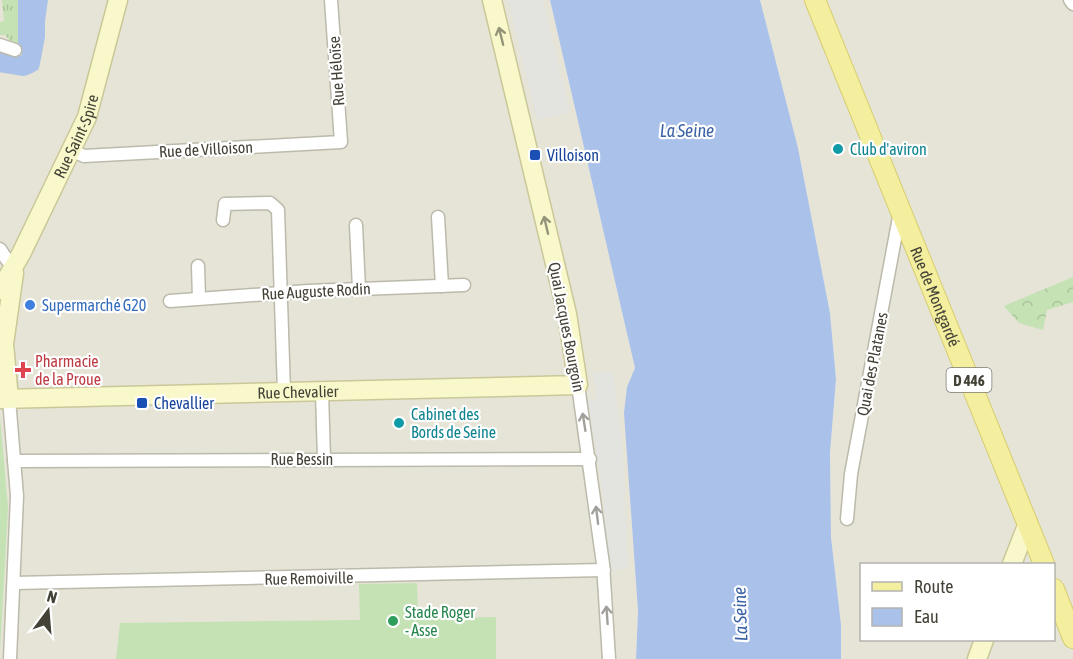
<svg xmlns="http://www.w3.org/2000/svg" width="1073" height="659" viewBox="0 0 1073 659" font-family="'Asap Condensed',sans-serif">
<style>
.residential{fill:#e5e4d6;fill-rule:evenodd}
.grass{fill:url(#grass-tufts)}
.forest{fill:url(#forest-crowns)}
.pitch{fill:#c4e2b4}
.parking{fill:#e3e3df}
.water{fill:#aac1e9}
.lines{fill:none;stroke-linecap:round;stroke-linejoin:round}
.river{stroke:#aac1e9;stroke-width:20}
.street-casing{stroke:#bcbaab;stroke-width:15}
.secondary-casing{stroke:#cac899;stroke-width:21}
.primary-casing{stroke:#d7ce70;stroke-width:22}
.street{stroke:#fff;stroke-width:12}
.secondary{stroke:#f9f8cb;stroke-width:18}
.primary{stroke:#f4ee9f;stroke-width:20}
.oneway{stroke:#95947a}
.oneway2{stroke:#a2a09b}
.culture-dot{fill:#0f9aa8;stroke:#fff;stroke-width:2}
.transit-dot{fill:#1a4fb4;stroke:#fff;stroke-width:2}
.shop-dot{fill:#3f7fe0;stroke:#fff;stroke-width:2}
.health-dot{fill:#e0444e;stroke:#fff;stroke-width:2}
.leisure-dot{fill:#2e9e5b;stroke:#fff;stroke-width:2}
.labels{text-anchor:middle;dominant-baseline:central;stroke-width:4.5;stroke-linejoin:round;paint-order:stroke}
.shield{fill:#fff;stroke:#7c7b73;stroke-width:1.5}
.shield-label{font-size:15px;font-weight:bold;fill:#444237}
.street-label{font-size:16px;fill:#444237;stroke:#fff}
.culture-label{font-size:16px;fill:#0d838f;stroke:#fff;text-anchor:start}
.transit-label{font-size:16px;fill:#164399;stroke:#fff;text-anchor:start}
.shop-label{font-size:16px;fill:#366cbe;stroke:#fff;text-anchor:start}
.health-label{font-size:16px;fill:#be3a42;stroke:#fff;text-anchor:start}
.leisure-label{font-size:16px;fill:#27864d;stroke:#fff;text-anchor:start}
.water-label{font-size:18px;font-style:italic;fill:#3b62a5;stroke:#fff}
</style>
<defs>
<pattern id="grass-tufts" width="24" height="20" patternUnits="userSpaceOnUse" patternTransform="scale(1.5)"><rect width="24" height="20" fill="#c4e2b4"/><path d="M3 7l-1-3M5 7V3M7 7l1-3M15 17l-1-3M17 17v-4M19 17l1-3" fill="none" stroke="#aac39b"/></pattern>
<pattern id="forest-crowns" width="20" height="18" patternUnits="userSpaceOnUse" patternTransform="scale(1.5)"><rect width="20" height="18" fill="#c4e2b4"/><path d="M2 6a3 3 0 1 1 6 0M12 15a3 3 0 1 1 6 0" fill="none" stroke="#aac39b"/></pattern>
</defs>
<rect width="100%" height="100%" fill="#f2f1e8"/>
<g class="residential">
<polygon points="0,0 550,0 635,368 627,387 630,498 638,611 636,659 0,659"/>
<path d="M760,0H1073V659H841V625L831,537L830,453L836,379L830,313L798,148ZM862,564H1054V640H862Z"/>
</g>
<polygon class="grass" points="2,0 18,0 18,49 5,35 0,35 0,22 4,21"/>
<polygon class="forest" points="1073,277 1073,302 1047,310 1043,330 1019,323 1004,306"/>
<g class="pitch">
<polygon points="0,417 8,508 0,651"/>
<polygon points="417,583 418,619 496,617 496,659 116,659 120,623 360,620 359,584"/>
</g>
<g class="parking">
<polygon points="508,0 543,0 570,112 537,120"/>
<polygon points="613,371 623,451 628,568 609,571 603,496 588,400 597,398 593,373"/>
</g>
<g class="water">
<polygon points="18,0 48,0 38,71 18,49"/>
<polygon points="550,0 760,0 798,148 830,313 836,379 830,453 831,537 841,625 841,659 636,659 638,611 624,413 627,387 635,368"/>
</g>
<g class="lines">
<polyline class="river" points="0,62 23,66 30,63 35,36 35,0"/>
<defs>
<g id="street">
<polyline points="1070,0 1073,4"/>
<polyline points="0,45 15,50"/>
<polyline points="73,151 84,156 341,142 331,0"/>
<polyline points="438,217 442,286"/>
<polyline points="223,220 225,204 270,203 278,210 284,392"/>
<polyline points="356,225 359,289"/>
<polyline points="0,249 7,260 16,266"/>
<polyline points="198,266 199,298"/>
<polyline points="170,301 308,291 464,285"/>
<polyline points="578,385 603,564 609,659"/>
<polyline points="322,392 324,459"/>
<polyline points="9,399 17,496 10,659"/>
<polyline points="14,461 590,459"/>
<polyline points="847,519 851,474 900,212"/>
<polyline points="14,583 604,570"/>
</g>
<g id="secondary">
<path id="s1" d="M0,290L21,254L87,117L118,0"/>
<path id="s2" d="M0,399L578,385L567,314L492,0"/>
<polyline points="9,399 4,344 14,273"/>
<polyline points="1012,564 1028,523"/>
<polyline points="977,659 984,640"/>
</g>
<g id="primary">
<path id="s3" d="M815,0L1044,564"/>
<polyline points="1054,589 1073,638"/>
</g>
</defs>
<use href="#street" class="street-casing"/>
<use href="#secondary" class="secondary-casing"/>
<use href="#primary" class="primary-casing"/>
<use href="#street" class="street"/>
<use href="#secondary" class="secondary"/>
<use href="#primary" class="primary"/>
</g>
<defs><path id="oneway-shaft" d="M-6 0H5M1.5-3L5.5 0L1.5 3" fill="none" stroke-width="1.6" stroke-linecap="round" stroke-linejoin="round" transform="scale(1.5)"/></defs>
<g class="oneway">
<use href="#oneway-shaft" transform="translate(501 36) rotate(-104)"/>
<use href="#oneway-shaft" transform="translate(546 225) rotate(-103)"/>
</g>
<g class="oneway2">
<use href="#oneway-shaft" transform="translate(584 422) rotate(-99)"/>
<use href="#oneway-shaft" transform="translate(597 515) rotate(-97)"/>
<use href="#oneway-shaft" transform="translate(607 615) rotate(-94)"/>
</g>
<g class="culture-dot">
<circle cx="838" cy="149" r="6"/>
<circle cx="399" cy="423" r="6"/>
</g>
<g class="transit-dot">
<rect x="529" y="149" width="12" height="12" rx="3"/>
<rect x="136" y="397" width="12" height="12" rx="3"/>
</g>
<circle class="shop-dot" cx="30" cy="305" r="6"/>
<path class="health-dot" d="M20 361h6v6h6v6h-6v6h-6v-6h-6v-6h6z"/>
<circle class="leisure-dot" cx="393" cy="621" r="6"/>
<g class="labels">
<rect class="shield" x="946.5" y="368" width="45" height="24" rx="4.5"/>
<g class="shield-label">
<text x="969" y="380">D 446</text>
</g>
<g class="street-label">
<text transform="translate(336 71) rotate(-94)">Rue Héloïse</text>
<text stroke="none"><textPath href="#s1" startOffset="172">Rue Saint-Spire</textPath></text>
<text transform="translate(206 149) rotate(-3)">Rue de Villoison</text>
<text transform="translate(316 291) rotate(-3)">Rue Auguste Rodin</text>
<text stroke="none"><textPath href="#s3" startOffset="320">Rue de Montgardé</textPath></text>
<text transform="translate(567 327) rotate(79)">Quai Jacques Bourgoin</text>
<text transform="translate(872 364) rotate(-79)">Quai des Platanes</text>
<text stroke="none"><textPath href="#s2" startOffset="298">Rue Chevalier</textPath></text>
<text x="302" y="459">Rue Bessin</text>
<text transform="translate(309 578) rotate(-1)">Rue Remoiville</text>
</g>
<g class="culture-label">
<text x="850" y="149">Club d'aviron</text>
<text x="411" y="414">Cabinet des<tspan x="411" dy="18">Bords de Seine</tspan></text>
</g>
<g class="transit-label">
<text x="547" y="155">Villoison</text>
<text x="154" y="403">Chevallier</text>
</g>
<g class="shop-label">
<text x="42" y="305">Supermarché G20</text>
</g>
<g class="health-label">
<text x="35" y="361">Pharmacie<tspan x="35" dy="18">de la Proue</tspan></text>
</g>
<g class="leisure-label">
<text x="405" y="612">Stade Roger<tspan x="405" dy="18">- Asse</tspan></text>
</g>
<g class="water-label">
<text x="687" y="130">La Seine</text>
<text transform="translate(740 614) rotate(-92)">La Seine</text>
</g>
</g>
<rect x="860" y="563" width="195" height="78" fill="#ffffff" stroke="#b4b3af" stroke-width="1.5"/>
<rect x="872" y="582" width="30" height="9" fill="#f4ee9f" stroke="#b4b3af" stroke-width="1.5"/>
<text x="914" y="593" font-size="18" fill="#444237">Route</text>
<rect x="872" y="608" width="30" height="18" fill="#aac1e9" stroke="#b4b3af" stroke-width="1.5"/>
<text x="914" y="623" font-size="18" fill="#444237">Eau</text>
<g transform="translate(48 611) rotate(16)" stroke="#ffffff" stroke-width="4.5" paint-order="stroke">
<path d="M0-4.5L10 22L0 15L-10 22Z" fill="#444237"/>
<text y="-9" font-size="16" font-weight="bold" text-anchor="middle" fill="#444237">N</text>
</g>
</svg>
